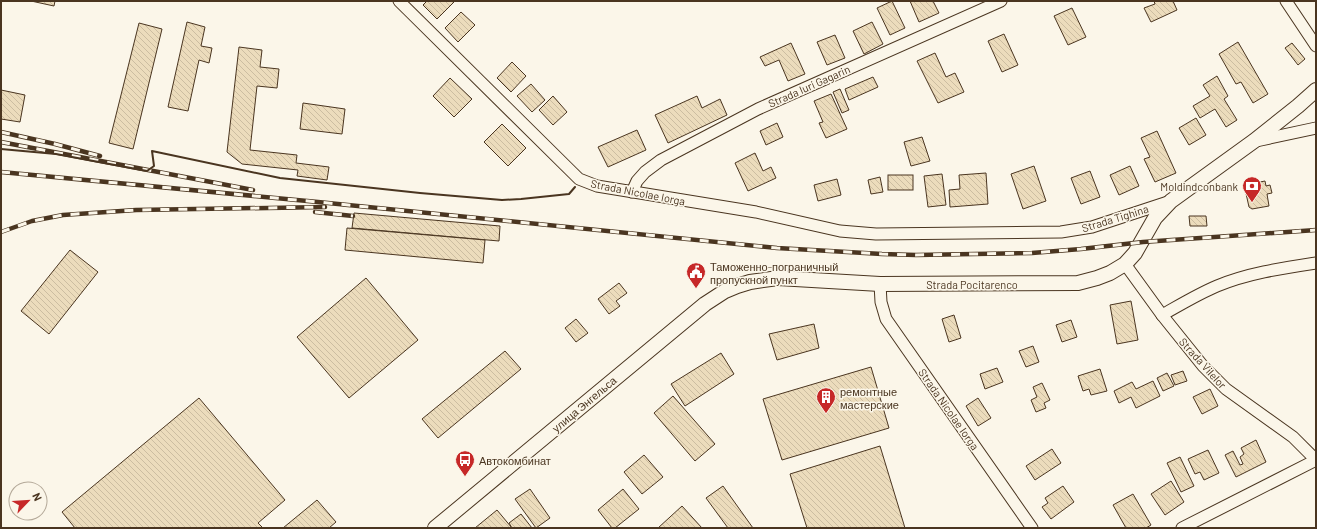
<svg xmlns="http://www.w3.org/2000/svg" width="1317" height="529" viewBox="0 0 1317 529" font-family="Barlow,sans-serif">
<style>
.building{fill:url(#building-back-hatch);stroke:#4a3520}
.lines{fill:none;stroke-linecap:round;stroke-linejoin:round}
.minor-casing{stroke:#4a3520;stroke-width:13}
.tertiary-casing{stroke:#4a3520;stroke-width:16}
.minor{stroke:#fbf6e9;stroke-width:11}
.tertiary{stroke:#fbf6e9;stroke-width:14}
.rail-casing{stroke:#4a3520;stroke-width:4.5}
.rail{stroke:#fbf6e9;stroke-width:3;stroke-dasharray:9;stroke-linecap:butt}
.wall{stroke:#4a3520;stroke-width:2}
.labels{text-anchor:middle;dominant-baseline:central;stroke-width:3;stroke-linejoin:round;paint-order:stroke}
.street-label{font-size:11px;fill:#4a3520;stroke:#fbf6e9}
.poi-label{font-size:11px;fill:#4a3520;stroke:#fbf6e9;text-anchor:start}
</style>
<defs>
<pattern id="building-back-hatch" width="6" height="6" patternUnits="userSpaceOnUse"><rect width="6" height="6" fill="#ecdcbc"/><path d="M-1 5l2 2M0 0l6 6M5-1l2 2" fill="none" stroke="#ccbda1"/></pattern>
</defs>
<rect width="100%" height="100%" fill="#fbf6e9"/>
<g class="building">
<polygon points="31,1 55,1 54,6"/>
<polygon points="427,1 455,1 437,19 423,5"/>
<polygon points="892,1 905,28 890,35 877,8"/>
<polygon points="910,1 933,1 939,13 919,22"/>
<polygon points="1154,1 1173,1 1177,10 1151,22 1144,8 1155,4"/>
<polygon points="1072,8 1086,37 1068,45 1054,16"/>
<polygon points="461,12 475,25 458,42 445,28"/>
<polygon points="187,22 205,27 201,46 212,48 209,63 199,60 188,111 168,107"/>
<polygon points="872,22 883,44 864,54 853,31"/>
<polygon points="139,23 162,29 133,149 109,143"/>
<polygon points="1004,34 1018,65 1002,72 988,41"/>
<polygon points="835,35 845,58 827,65 817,42"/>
<polygon points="1238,42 1268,94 1253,103 1241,82 1236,84 1219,54"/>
<polygon points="791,43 805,74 788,81 779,60 765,66 760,57"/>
<polygon points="1292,43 1305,59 1298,65 1285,48"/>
<polygon points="239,47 262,50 260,67 279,69 277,88 257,86 250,150 297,155 296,163 329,167 327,180 297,176 298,170 242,164 227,152"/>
<polygon points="935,53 946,77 955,73 964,92 938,103 917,61"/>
<polygon points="512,62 526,76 511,92 497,78"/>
<polygon points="1217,76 1228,96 1224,99 1237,120 1226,127 1215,109 1200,118 1193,106 1210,96 1203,85"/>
<polygon points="873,77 878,87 849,100 845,89"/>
<polygon points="450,78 472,99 454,117 433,96"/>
<polygon points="531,84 545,100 532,112 517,96"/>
<polygon points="840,89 849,110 842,113 833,92"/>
<polygon points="1,90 25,95 20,122 1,119"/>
<polygon points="831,94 847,129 826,138 819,123 823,122 814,101"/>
<polygon points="553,96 567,112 553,125 539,110"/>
<polygon points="697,96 702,108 720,99 727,115 668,143 655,115"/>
<polygon points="303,103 345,109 342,134 300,129"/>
<polygon points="1196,118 1206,135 1189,145 1179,128"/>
<polygon points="777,123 783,137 766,145 760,131"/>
<polygon points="502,124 526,148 508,166 484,142"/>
<polygon points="637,130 646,150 608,167 598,147"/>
<polygon points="1157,131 1176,173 1155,182 1144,159 1150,157 1141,138"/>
<polygon points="922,137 930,161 911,166 904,142"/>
<polygon points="755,153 763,171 771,167 776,178 748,191 735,163"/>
<polygon points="1034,166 1046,201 1023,209 1011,174"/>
<polygon points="1130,166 1139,186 1119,195 1110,175"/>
<polygon points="1090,171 1100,197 1081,204 1071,178"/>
<polygon points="986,173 988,204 950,207 949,190 960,189 959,175"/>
<polygon points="942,174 946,205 928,207 924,176"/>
<rect x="888" y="175" width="25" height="15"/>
<polygon points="880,177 883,192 871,194 868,180"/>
<polygon points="837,179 841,195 818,201 814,185"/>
<polygon points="1265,181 1266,186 1270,185 1272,193 1267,194 1269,206 1252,209 1249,207 1245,189 1258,185 1260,182"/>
<polygon points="354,213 500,226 499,241 352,228"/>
<polygon points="1189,216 1206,216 1207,226 1190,226"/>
<polygon points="347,228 485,240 483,263 345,250"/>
<polygon points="70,250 98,272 49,334 21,311"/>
<polygon points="366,278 418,340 349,398 297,337"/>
<polygon points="619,283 627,293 616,301 620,306 609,314 598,299"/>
<polygon points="1131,301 1138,340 1117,344 1110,305"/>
<polygon points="954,315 961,338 949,342 942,319"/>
<polygon points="576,319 588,333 576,342 565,328"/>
<polygon points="1071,320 1077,337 1062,342 1056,325"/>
<polygon points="814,324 819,348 777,360 769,334"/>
<polygon points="1033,346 1039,362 1026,367 1019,351"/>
<polygon points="505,351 521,369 438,438 422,419"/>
<polygon points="721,353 734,374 685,406 671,384"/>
<polygon points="871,367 889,428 782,460 763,399"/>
<polygon points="997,368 1003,382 985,389 980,374"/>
<polygon points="1100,369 1107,391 1091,395 1089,389 1083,391 1078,376"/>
<polygon points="1183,371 1187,381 1175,385 1171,375"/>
<polygon points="1167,373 1174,386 1163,391 1157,378"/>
<polygon points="1153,381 1160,396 1136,408 1131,397 1119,403 1114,391 1132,382 1136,389"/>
<polygon points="1042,383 1050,400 1044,403 1046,408 1036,412 1031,400 1037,397 1033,387"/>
<polygon points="1210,389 1218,406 1202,414 1193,397"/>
<polygon points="673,396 715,444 695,461 654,413"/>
<polygon points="199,398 285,500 258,523 263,528 75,528 62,512"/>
<polygon points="978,398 991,418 978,426 966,406"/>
<polygon points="1256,440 1266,462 1236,477 1225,455 1233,451 1240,465 1243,464 1240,457 1244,454 1241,448"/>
<polygon points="880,446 905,528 807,528 790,474"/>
<polygon points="1052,449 1061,463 1035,480 1026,466"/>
<polygon points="1208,450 1219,473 1204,480 1200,472 1195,474 1188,459"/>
<polygon points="644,455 663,477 642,494 624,472"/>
<polygon points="1180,457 1194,486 1181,492 1167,463"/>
<polygon points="1171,481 1184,502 1165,515 1151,494"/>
<polygon points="723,486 753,528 728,528 706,498"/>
<polygon points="1063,486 1074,502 1051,519 1042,507 1048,503 1045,498"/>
<polygon points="530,489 550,518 536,528 515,499"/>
<polygon points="623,489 639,509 615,528 612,528 598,510"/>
<polygon points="1133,494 1151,525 1146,528 1126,528 1113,505"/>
<polygon points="317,500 336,522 329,528 283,528"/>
<polygon points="682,506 702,528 658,528"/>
<polygon points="497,510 512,528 475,528"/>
<polygon points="521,514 532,528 512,528 509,523"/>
</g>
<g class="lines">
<defs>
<g id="minor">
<polyline points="399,1 579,179 597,186 756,212 840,231 876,234 1061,232 1092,227 1171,201"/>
<polyline points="1286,1 1316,46"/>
<polyline points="1256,141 1316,128"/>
<polyline points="632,192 637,181 645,172 661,160 758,109 1001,1"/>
<polyline points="1125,264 1162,315 1203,366 1226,389 1293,437 1316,460"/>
<polyline points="880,284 881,302 886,319 1032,528"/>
<path d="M1162,315C1180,305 1198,294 1217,286C1248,273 1283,268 1316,263"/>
<polyline points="1182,528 1316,460"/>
</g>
<polyline id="tertiary" points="435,528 705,304 725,291 737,286 750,282 778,278 880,284 1078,283 1097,278 1110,273 1125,264 1135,253 1155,218 1171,201 1254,141 1298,106 1316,90"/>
</defs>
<use href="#minor" class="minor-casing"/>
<use href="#tertiary" class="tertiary-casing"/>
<use href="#minor" class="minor"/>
<use href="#tertiary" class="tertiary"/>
<defs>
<g id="rail">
<polyline points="1,132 55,144 100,156"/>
<polyline points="1,142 253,190"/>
<polyline points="1,172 318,202 777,248 882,254 916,255 1032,253 1081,249 1143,242 1316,230"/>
<polyline points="315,212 353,216"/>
<polyline points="1,232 32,221 63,215 136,210 325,207"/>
</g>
</defs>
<use href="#rail" class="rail-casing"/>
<use href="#rail" class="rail"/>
<polyline class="wall" points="1,149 56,154 147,171 154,166 152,151 280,178 420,193 502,200 521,199 569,194 575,187"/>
</g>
<defs>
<symbol id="bank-pin" viewBox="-11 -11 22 30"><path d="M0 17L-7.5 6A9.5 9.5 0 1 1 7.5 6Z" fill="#c62828" stroke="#fbf6e9"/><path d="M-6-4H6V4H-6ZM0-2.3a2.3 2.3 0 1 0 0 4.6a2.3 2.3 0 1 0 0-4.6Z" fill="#fff"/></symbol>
<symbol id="civic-pin" viewBox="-11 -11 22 30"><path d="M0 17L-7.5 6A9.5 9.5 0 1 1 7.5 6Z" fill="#c62828" stroke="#fbf6e9"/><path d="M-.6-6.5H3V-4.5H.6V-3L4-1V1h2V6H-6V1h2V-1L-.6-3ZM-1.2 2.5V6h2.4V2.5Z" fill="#fff"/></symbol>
<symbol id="building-pin" viewBox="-11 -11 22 30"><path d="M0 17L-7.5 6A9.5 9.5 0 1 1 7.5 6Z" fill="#c62828" stroke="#fbf6e9"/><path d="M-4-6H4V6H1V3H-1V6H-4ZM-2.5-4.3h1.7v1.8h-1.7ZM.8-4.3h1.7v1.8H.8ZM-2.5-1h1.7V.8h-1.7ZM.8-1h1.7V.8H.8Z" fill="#fff"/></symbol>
<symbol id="bus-pin" viewBox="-11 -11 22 30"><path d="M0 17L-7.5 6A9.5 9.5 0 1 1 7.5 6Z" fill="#c62828" stroke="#fbf6e9"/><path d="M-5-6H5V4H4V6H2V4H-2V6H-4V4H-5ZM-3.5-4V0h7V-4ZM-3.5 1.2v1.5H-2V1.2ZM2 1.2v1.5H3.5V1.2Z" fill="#fff"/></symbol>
</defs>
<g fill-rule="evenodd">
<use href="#bank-pin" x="1241" y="175" width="22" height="30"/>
<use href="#civic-pin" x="685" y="261" width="22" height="30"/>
<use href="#building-pin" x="815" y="386" width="22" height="30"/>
<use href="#bus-pin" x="454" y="449" width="22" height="30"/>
</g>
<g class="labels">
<g class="street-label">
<text transform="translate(809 86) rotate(-24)">Strada Iuri Gagarin</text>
<text transform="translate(638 192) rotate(11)">Strada Nicolae Iorga</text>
<text transform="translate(1115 218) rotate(-17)">Strada Tighina</text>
<text x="972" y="284">Strada Pocitarenco</text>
<text transform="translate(1203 363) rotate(48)">Strada Vilelor</text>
<text transform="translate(584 404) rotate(-40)">улица Энгельса</text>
<text transform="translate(949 409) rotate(55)">Strada Nicolae Iorga</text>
</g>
<g class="poi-label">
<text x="1238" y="186" text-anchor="end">Moldindconbank</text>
<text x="710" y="266">Таможенно-пограничный<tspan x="710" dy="13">пропускной пункт</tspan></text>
<text x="840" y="391">ремонтные<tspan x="840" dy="13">мастерские</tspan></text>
<text x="479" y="460">Автокомбинат</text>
</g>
</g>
<rect width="1317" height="529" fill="none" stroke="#4a3520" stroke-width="4"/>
<g transform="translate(28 501) rotate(65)"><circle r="19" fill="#fbf6e9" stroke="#b4a999"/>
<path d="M0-3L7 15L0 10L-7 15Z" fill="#c62828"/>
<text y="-6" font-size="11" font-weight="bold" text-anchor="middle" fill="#4a3520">N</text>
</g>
</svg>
